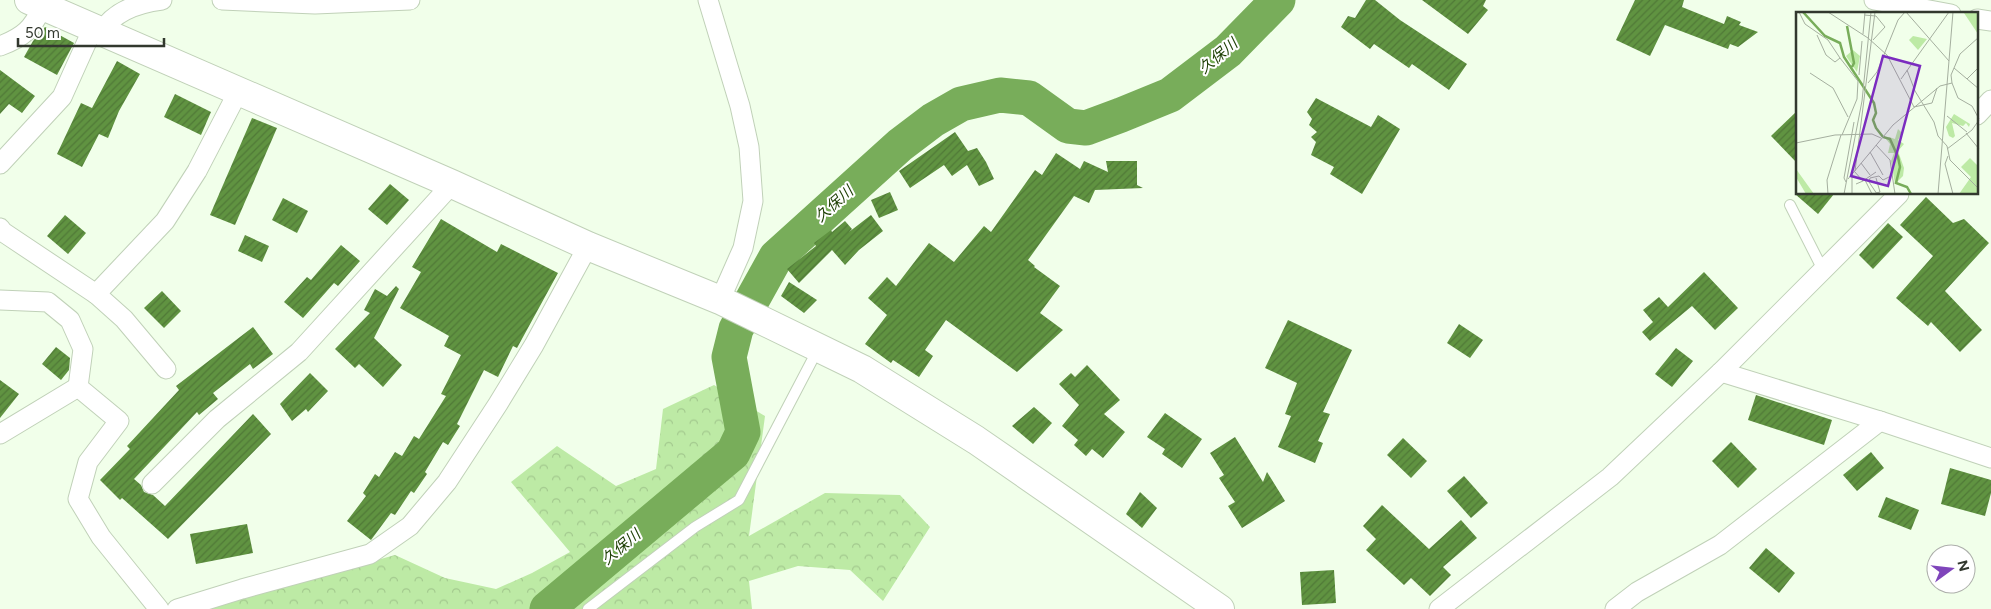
<svg xmlns="http://www.w3.org/2000/svg" width="1991" height="609" viewBox="0 0 1991 609" font-family="Figtree,'Noto Sans JP',sans-serif">
<style>
.forest{fill:url(#forest-crowns)}
.lines{fill:none;stroke-linecap:round;stroke-linejoin:round}
.river{stroke:#78ad5a;stroke-width:35}
.building{fill:url(#building-hatch)}
.lane-casing{stroke:#c0d1b8;stroke-width:12}
.street-casing{stroke:#c0d1b8;stroke-width:21}
.secondary-casing{stroke:#c0d1b8;stroke-width:30}
.lane{stroke:#fff;stroke-width:10}
.street{stroke:#fff;stroke-width:19}
.secondary{stroke:#fff;stroke-width:28}
.labels{text-anchor:middle;dominant-baseline:central;stroke-width:4;stroke-linejoin:round;paint-order:stroke}
.water-label{font-size:15px;font-style:italic;fill:#1a3c00;stroke:#fff}
.inset-river{fill:none;stroke:#78ad5a;stroke-width:2.5}
.inset-road{fill:none;stroke:#a5af9f;stroke-width:1}
.view{fill:#7b2cbf;fill-opacity:0.15;stroke:#7b2cbf;stroke-width:2.5}
.inset-edge{fill:none;stroke:#32382e;stroke-width:2.5}
</style>
<defs>
<pattern id="forest-crowns" width="20" height="18" patternUnits="userSpaceOnUse" patternTransform="scale(1.25)"><rect width="20" height="18" fill="#bdeaa5"/><path d="M2 6a3 3 0 1 1 6 0M12 15a3 3 0 1 1 6 0" fill="none" stroke="#a3c98e"/></pattern>
<pattern id="building-hatch" width="6" height="6" patternUnits="userSpaceOnUse" patternTransform="scale(1.25)"><rect width="6" height="6" fill="#609341"/><path d="M-1 1l2-2M0 6l6-6M5 7l2-2" fill="none" stroke="#507937"/></pattern>
</defs>
<rect width="100%" height="100%" fill="#f1ffea"/>
<polygon class="forest" points="714,385 765,416 749,536 825,493 900,495 930,527 883,601 850,570 798,566 749,581 752,609 203,609 395,555 445,578 496,589 532,573 570,552 511,482 557,446 616,486 656,469 663,409"/>
<g class="lines">
<polyline class="river" points="547,609 733,453 743,432 729,357 736,329 776,257 900,145 933,120 961,104 1000,95 1029,98 1068,126 1086,128 1121,115 1170,95 1228,51 1278,0"/>
</g>
<g class="building">
<polygon points="1366,0 1375,0 1400,20 1467,64 1449,90 1412,64 1409,68 1374,44 1370,49 1341,27 1348,16 1355,18"/>
<polygon points="1422,0 1486,0 1483,6 1488,10 1468,34"/>
<polygon points="1635,0 1684,0 1682,7 1724,24 1727,16 1741,22 1739,25 1758,32 1738,47 1730,44 1728,49 1665,25 1650,56 1616,40"/>
<polygon points="45,27 74,43 57,75 24,57 33,41"/>
<polygon points="117,61 140,74 119,111 108,138 99,134 82,167 57,154 81,103 92,108"/>
<polygon points="0,70 35,96 22,113 9,104 0,114"/>
<polygon points="175,94 211,112 201,135 164,117"/>
<polygon points="1316,98 1371,127 1378,115 1400,129 1362,194 1330,174 1334,167 1311,155 1316,142 1311,137 1317,132 1309,125 1312,119 1307,112"/>
<polygon points="1797,111 1797,163 1771,136"/>
<polygon points="252,118 277,128 235,225 210,215"/>
<polygon points="955,132 968,151 977,148 986,162 994,179 979,186 967,165 952,176 944,165 910,188 899,171"/>
<polygon points="1056,153 1080,169 1084,161 1108,172 1106,161 1137,161 1137,185 1143,188 1095,190 1089,203 1074,196 1028,260 1035,266 1034,267 1060,286 1040,313 1063,330 1017,372 946,320 925,350 933,356 919,377 893,360 891,363 865,344 887,315 868,298 887,277 896,286 929,243 954,262 984,226 991,232 1035,170 1042,175"/>
<polygon points="390,184 409,200 387,225 368,209"/>
<polygon points="890,192 898,210 879,218 871,200"/>
<polygon points="1795,194 1834,194 1818,214"/>
<polygon points="1926,197 1953,223 1964,219 1989,243 1945,291 1982,330 1960,352 1931,322 1928,326 1896,298 1933,256 1900,225"/>
<polygon points="283,198 308,211 297,233 272,220"/>
<polygon points="65,215 86,233 68,254 47,236"/>
<polygon points="871,215 883,231 859,250 845,265 832,250 799,283 787,269 816,246 814,243 831,230 832,232 845,221 852,229 849,232"/>
<polygon points="441,219 497,252 501,244 558,273 517,348 513,346 498,377 484,370 457,424 460,426 448,445 443,442 425,472 427,474 414,493 411,491 395,515 391,513 371,540 347,521 366,496 363,493 375,474 379,477 395,452 402,456 414,436 419,439 446,396 441,394 461,355 444,346 449,336 400,308 421,272 412,267"/>
<polygon points="1888,223 1903,237 1873,269 1859,255"/>
<polygon points="245,235 269,246 262,262 238,251"/>
<polygon points="341,245 360,261 338,286 334,283 303,318 284,302 307,277 311,280"/>
<polygon points="1704,272 1738,308 1715,330 1692,306 1650,341 1642,332 1653,322 1643,310 1659,297 1668,307"/>
<polygon points="789,282 817,300 804,313 781,296"/>
<polygon points="396,286 399,289 374,338 402,365 383,387 359,364 355,368 335,349 370,313 364,310 375,289 387,296"/>
<polygon points="162,291 181,311 164,328 144,308"/>
<polygon points="1288,320 1352,350 1323,412 1330,414 1318,441 1323,443 1315,463 1278,447 1291,416 1285,414 1297,383 1265,368"/>
<polygon points="1459,324 1483,340 1470,358 1447,343"/>
<polygon points="253,327 273,354 253,369 250,364 213,393 218,399 199,415 197,412 134,479 141,485 144,492 153,495 165,506 253,414 271,434 168,539 122,498 120,500 100,480 130,449 127,446 179,390 176,386"/>
<polygon points="56,347 70,358 69,370 61,380 42,364"/>
<polygon points="1676,348 1693,361 1672,387 1655,374"/>
<polygon points="1087,365 1120,400 1104,414 1125,432 1103,458 1092,449 1086,456 1074,445 1078,440 1062,426 1079,405 1059,384 1071,373 1075,377"/>
<polygon points="310,373 328,391 308,412 306,409 292,421 280,404"/>
<polygon points="0,380 19,394 0,418"/>
<polygon points="1756,395 1832,420 1824,445 1748,420"/>
<polygon points="1034,407 1052,423 1033,444 1012,426"/>
<polygon points="1165,413 1202,439 1182,468 1162,454 1165,449 1147,437"/>
<polygon points="1235,437 1263,482 1267,472 1285,501 1242,528 1228,506 1235,502 1219,478 1224,475 1210,453"/>
<polygon points="1403,438 1427,461 1411,478 1387,455"/>
<polygon points="1731,442 1757,469 1738,488 1712,461"/>
<polygon points="1871,452 1884,468 1857,491 1843,475"/>
<polygon points="1950,468 1991,480 1991,493 1985,516 1941,504"/>
<polygon points="1464,476 1488,503 1471,518 1447,491"/>
<polygon points="1140,492 1157,508 1142,528 1126,514"/>
<polygon points="1886,497 1919,510 1911,530 1878,517"/>
<polygon points="1382,505 1429,549 1461,520 1477,538 1443,567 1451,575 1430,596 1411,578 1404,585 1366,550 1376,539 1363,526"/>
<polygon points="247,524 253,553 196,564 190,534"/>
<polygon points="1766,548 1795,573 1779,593 1749,568"/>
<polygon points="1334,570 1336,603 1302,605 1300,572"/>
</g>
<g class="lines">
<defs>
<g id="lane">
<polyline points="1790,205 1823,270"/>
<polyline points="588,609 695,527 739,500 818,349"/>
</g>
<g id="street">
<polyline points="222,0 315,4 410,0"/>
<polyline points="708,0 740,106 749,147 753,201 743,248 720,300"/>
<polyline points="1874,0 1951,14"/>
<polyline points="1977,19 1991,21"/>
<path d="M102,32C114,10 139,3 162,0"/>
<path d="M0,46C24,37 32,29 43,6"/>
<polyline points="1977,115 1991,100"/>
<polyline points="0,164 62,97 93,28"/>
<polyline points="0,228 3,232 96,294 124,319 166,369"/>
<polyline points="96,294 165,221 197,171 238,92"/>
<polyline points="0,300 48,302 70,320 83,349 78,387 119,421 88,462 78,499 101,537 159,609"/>
<polyline points="1721,372 1880,421 1991,458"/>
<polyline points="0,434 78,387"/>
<polyline points="152,484 217,419 299,352 452,184"/>
<polyline points="177,609 242,589 370,554 410,526 447,482 498,404 534,345 588,246"/>
<polyline points="1439,609 1610,477 1721,372 1899,194"/>
<polyline points="1615,609 1637,592 1720,545 1880,421"/>
</g>
<polyline id="secondary" points="29,0 452,184 588,246 720,300 862,369 976,440 1220,609"/>
</defs>
<use href="#lane" class="lane-casing"/>
<use href="#street" class="street-casing"/>
<use href="#secondary" class="secondary-casing"/>
<use href="#lane" class="lane"/>
<use href="#street" class="street"/>
<use href="#secondary" class="secondary"/>
</g>
<g class="labels">
<g class="water-label">
<text transform="translate(1218 56) rotate(-40)">久保川</text>
<text transform="translate(834 204) rotate(-42)">久保川</text>
<text transform="translate(621 547) rotate(-40)">久保川</text>
</g>
</g>
<g transform="translate(1796 12)">
<rect width="182" height="182" fill="#f1ffea"/>
<path d="M117,24L131,27L122,38L113,28ZM57,38L64,44L61,60L50,44ZM158,102L174,112L173,115L170,111L167,114L156,111L159,124L157,126L153,124L150,115ZM102,117L106,121L102,128L108,132L102,139L108,156L107,164L99,172L95,149L98,141H92L94,132L90,127L93,125L99,127ZM174,146L182,154V182H163L175,165L165,155ZM0,157L18,182H10L0,165Z" fill="#bdeaa5"/>
<path d="M182,0H183L182,22L168,1Z" fill="#bdeaa5"/>
<path class="inset-river" d="M7,0L29,24L44,31L48,45L78,91L80,101L77,108L80,116L87,125L94,127L102,145L104,155L100,171L111,175L115,182M51,14L58,51L56,55"/>
<path class="inset-road" d="M3,0L9,12L32,28L44,46M32,0L72,26L91,43L118,95M110,0L153,49M68,3L80,4L89,15L77,28M67,22L69,0M21,23L30,43L39,50L44,46L62,69L61,87M158,56L183,77M111,58L119,79L138,110L142,124L151,134L154,148L183,177M14,61L37,76L52,105M63,63L66,29M105,67L153,0M171,67L183,55M72,71L81,60L102,8L109,0M156,71L162,86L176,94L183,107M118,95L136,91L141,76M151,104L171,120M170,121L183,137M46,123L61,87M0,131L39,123L76,122L85,126M80,133L94,148L99,182M151,137L176,118L183,108M74,140L87,163M152,144L149,152L157,182M65,151L74,163M58,159L67,169L60,172M59,159L79,0M80,166L84,180L80,181M52,167L97,113L144,74L156,71L155,63L164,42L183,25M69,168L76,182M67,169L80,160M50,170L48,166L58,110M32,182L31,168L45,123M48,182L66,89L75,0M56,182V162M81,182L73,170L74,166L83,164L87,168L95,164M142,182L157,0"/>
<path class="view" d="M87,44L124,54L92,174L55,164Z"/>
<rect width="182" height="182" class="inset-edge"/>
</g>
<g transform="translate(1951 569) rotate(75)"><circle r="24" fill="#ffffff" stroke="#adafab"/>
<path d="M0-4L9 19L0 12L-9 19Z" fill="#7f45bb"/>
<text y="-8" font-size="14" font-weight="bold" text-anchor="middle" fill="#32382e">N</text>
</g>
<path d="M18 38v8h146v-8" fill="none" stroke="#32382e" stroke-width="2.5"/>
<text x="25" y="38" font-size="15" fill="#32382e" stroke="#ffffff" stroke-width="4" paint-order="stroke">50 m</text>
</svg>
